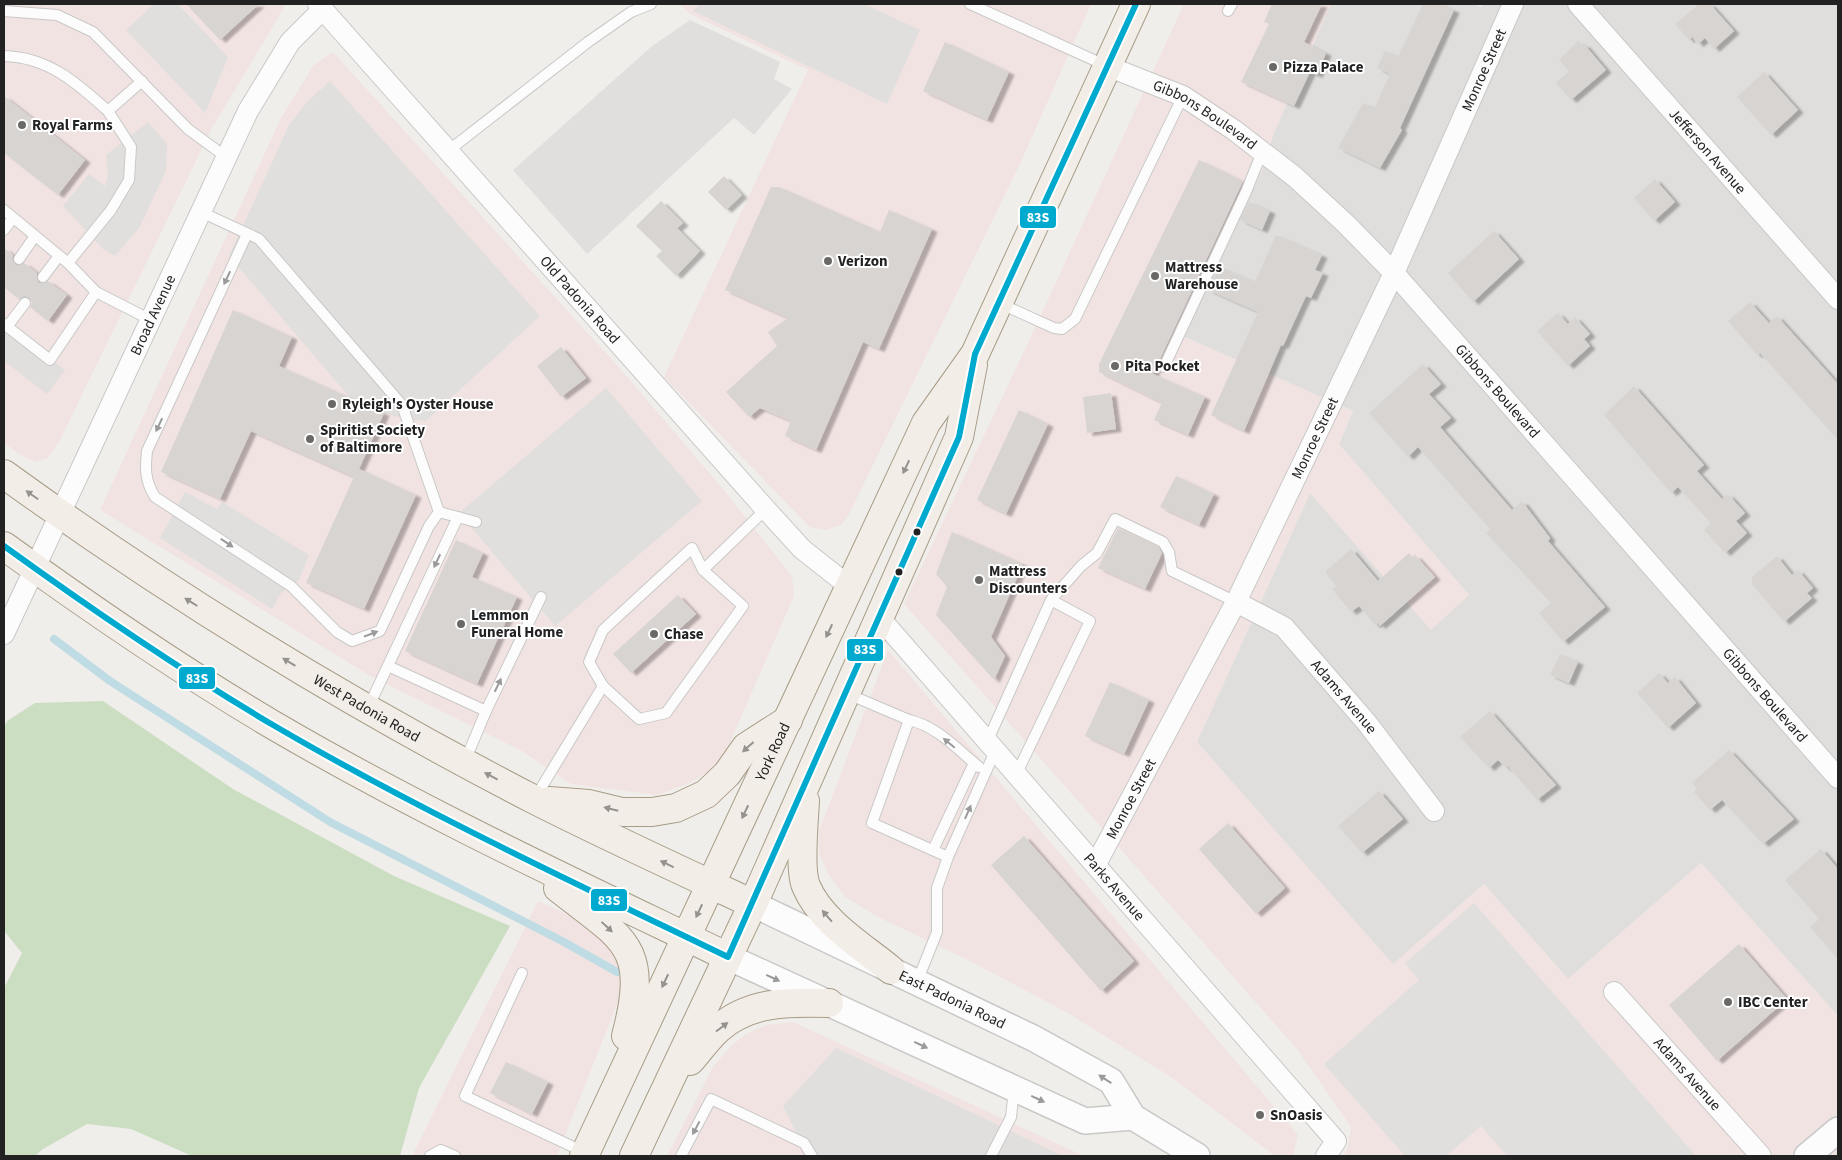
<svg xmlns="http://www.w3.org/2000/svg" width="1842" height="1160" viewBox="0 0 1842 1160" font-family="'Source Sans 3',sans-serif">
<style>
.residential{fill:#dfdedc}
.commercial{fill:#f1e3e1}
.forest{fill:#cbdec1}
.parking{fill:#e0dfde}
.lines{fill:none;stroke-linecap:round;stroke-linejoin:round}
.stream{stroke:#bfdbe3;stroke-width:8}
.building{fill:#d7d4d2;filter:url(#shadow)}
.service-casing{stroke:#c9c8c7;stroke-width:12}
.minor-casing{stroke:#c9c8c7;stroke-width:22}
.tertiary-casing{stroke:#c9c8c7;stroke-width:28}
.primary-casing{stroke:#a79c86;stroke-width:30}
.service{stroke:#fdfcfc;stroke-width:10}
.minor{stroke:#fdfcfc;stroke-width:20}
.tertiary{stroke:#fdfcfc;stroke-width:25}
.primary{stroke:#f3ede7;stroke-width:28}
.bus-1-casing{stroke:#fff;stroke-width:10}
.bus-1{stroke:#00a9ce;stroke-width:6}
.oneway{fill:#9a9a9a}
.oneway2{fill:#95928e}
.poi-dot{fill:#6a6968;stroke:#fff;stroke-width:2}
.bus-dot{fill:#222;stroke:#fff;stroke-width:2}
.labels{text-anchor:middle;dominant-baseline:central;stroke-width:4;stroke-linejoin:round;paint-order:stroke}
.poi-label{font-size:15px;font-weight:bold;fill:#222;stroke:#fff;text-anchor:start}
.street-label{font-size:15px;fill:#222;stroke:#fff}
.line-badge{stroke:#fff;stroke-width:2}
.badge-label{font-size:14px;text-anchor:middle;font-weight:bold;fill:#fff}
</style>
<defs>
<filter id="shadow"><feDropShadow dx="5.5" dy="3" stdDeviation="1" flood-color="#0004"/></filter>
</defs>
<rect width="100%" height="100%" fill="#f0eeeb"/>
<polygon class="residential" points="1331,4 1474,4 1481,7 1482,4 1838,4 1838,1016 1701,863 1568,979 1484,884 1393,965 1197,742 1310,493 1431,629 1469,595 1339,444 1353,411 1182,336 1262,171 1273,135"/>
<g class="commercial">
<polygon points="4,4 283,4 284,8 212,128 60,440 48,458 35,462 19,454 4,443"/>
<polygon points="680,4 1091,4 1019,166 849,514 841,525 826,530 810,527 664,377 808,70 690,14"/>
<polygon points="1184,4 1331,4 1273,135 1262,171 1182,336 1353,411 1339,444 1469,595 1431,630 1310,493 1197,742 1393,964 1484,884 1568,979 1701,863 1838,1016 1838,1156 1344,1156 1348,1147 1351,1127 1297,1049 904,604 1028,343"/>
<polygon points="333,52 622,371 723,489 792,576 794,596 720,765 689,783 657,795 571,784 522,751 372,677 100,510 281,118 313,66"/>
<polygon points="888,650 1298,1135 1293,1156 1275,1156 1171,1077 1066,1012 964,958 876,916 844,896 828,874 819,853 819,831"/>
<polygon points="538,901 601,930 618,948 623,989 557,1156 412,1156"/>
<polygon points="793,1022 1071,1150 1084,1156 667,1156 713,1067 731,1046 746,1034 767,1025"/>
</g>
<polygon class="forest" points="103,701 233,789 394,876 510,926 419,1088 400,1156 192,1156 131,1129 87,1124 43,1149 35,1156 4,1156 4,988 22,953 4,931 4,728 7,721 35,703"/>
<g class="parking">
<polygon points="154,4 178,4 228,57 205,113 126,30"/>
<polygon points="700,4 864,4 920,30 887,104 693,11"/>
<polygon points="690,20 780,62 774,79 792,89 754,135 734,118 587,254 513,170 651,47"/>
<polygon points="330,81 540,316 426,421 407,420 384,413 351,399 229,256 289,125 308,101"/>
<polygon points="148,122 167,144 166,171 139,228 115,256 103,249 63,206 89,174 105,186 108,174 106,155"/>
<polygon points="4,324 65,370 47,394 4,361"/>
<polygon points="606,388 702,501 555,626 459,513"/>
<polygon points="185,492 217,509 222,502 309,555 299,580 281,593 272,609 160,538"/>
<polygon points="1474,903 1696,1156 1507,1156 1481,1126 1446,1156 1405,1156 1324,1064 1419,980 1405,963"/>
<polygon points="836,1048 1063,1156 808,1156 783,1106"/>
</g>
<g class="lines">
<polyline class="stream" points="54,639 110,681 330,822 564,942 617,972"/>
</g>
<g class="building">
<polygon points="186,4 259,4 220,40"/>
<polygon points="1272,4 1322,4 1304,42 1326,53 1317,75 1310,72 1294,106 1241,82 1269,24 1264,22"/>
<polygon points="1423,4 1440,4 1454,10 1400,128 1402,130 1380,168 1338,148 1363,103 1374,109 1390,74 1377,68 1385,51 1398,57"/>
<polygon points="1699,4 1710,4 1734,31 1714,49 1705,38 1698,44 1692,37 1689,40 1675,24"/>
<polygon points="1578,41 1582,45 1584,44 1606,70 1571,100 1556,83 1569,71 1559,60"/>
<polygon points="945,42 1009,72 987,120 923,91"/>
<polygon points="1764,72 1798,110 1771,135 1737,97"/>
<polygon points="4,96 85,160 58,195 4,153"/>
<polygon points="1199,160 1243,181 1153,374 1205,397 1188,435 1154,420 1162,403 1099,372 1099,364"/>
<polygon points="724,176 742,195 726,210 708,192"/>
<polygon points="1655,179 1675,202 1654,221 1634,198"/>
<polygon points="771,187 779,187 880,232 889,210 932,229 879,349 863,342 816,450 785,436 791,421 760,408 749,417 726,392 777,346 768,332 788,318 725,290"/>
<polygon points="661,201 683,223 677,228 700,251 676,276 656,256 662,251 636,226"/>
<polygon points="1249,202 1270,211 1262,230 1240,220"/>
<polygon points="1494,231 1519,259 1473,302 1448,273"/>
<polygon points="1276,235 1322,255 1315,270 1323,273 1311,298 1306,296 1283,346 1281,345 1244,431 1211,415 1258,312 1208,290 1219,267 1255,282"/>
<polygon points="4,248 13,255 12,259 15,264 19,266 24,263 37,273 37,279 39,283 48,281 67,295 48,321 30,307 32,303 29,298 25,296 19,299 4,287"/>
<polygon points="1750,302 1769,323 1777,316 1838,384 1838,440 1760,353 1757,355 1728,321"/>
<polygon points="233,310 292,337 279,366 384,413 359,469 416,495 364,609 306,583 354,477 251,431 220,499 161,472"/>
<polygon points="1558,313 1568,324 1575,317 1590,334 1584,339 1590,346 1568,366 1537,331"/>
<polygon points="561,347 586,378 561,397 537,366"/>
<polygon points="1423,364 1441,384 1429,394 1451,418 1440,427 1512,510 1522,501 1550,538 1548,541 1605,607 1563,642 1539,613 1551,603 1486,533 1490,529 1418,447 1408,457 1369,413"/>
<polygon points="1634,386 1704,465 1697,471 1722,499 1728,494 1745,513 1736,521 1747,533 1725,553 1704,530 1711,523 1678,487 1671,493 1604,415"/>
<polygon points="1111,393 1116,429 1087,433 1083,397"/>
<polygon points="1019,410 1048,424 1006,514 977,500"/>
<polygon points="1176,476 1214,494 1199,525 1160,507"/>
<polygon points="1118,528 1158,547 1162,553 1145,589 1098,568"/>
<polygon points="952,532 1023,564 991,637 1005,656 994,680 936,615 947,587 936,574"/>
<polygon points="456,540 483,553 472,577 517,597 477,684 405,651"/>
<polygon points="1351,549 1378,581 1409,553 1413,558 1415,555 1435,577 1380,626 1378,623 1375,625 1359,606 1351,612 1332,589 1336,586 1325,572"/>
<polygon points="1777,556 1792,575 1798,570 1813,588 1807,593 1812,598 1784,622 1752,584 1752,577"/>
<polygon points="678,595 696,614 631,673 613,654"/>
<polygon points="1560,654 1578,662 1569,683 1550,675"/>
<polygon points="1659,673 1668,683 1675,677 1696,703 1668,728 1637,693"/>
<polygon points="1110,682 1149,700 1124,754 1085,736"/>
<polygon points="1490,711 1556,785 1537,800 1508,766 1506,768 1498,760 1489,768 1460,737"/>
<polygon points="1729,750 1794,819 1763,844 1722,800 1710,810 1694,792 1697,788 1692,783"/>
<polygon points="1379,791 1403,819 1362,853 1338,826"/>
<polygon points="1228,823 1285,888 1256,914 1199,849"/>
<polygon points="1024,836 1134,961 1101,991 991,865"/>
<polygon points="1821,849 1838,869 1838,959 1810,927 1819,919 1785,880"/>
<polygon points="1739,944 1787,999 1717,1061 1669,1005"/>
<polygon points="506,1062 548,1082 532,1114 490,1093"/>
</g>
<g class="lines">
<defs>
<g id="service">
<polyline points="970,4 1107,66"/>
<polyline points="4,11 57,15 93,32 188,129 226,157"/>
<polyline points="1228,11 1232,4"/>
<path d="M4,56C48,57 77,83 108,111L142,81"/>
<polyline points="448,151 588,42 631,12 651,4"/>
<polyline points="4,210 68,263 96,292 151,320"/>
<polyline points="201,212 259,239 402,405 439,512 476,522"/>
<polyline points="4,230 13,218"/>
<path d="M247,234L147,451C145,469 145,481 155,497L291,586L337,632L352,641L380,631L429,526L439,512"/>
<polyline points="19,259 35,236"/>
<polyline points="68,263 111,210 129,180 131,147 108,111"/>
<polyline points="43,277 59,256"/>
<polyline points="999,303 1054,328 1062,329 1075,319 1183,96"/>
<polyline points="4,324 50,360 96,292"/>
<polyline points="7,327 25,303"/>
<polyline points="1164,367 1246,192 1262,152"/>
<polygon points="692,548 703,570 743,606 666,713 639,719 603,686 589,662 603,630"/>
<polyline points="703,570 766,509"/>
<polyline points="1051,600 1081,566 1097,553 1115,519 1163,542 1169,552 1172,571 1236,602"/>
<polyline points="388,666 486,711"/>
<polyline points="848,694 909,720 872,823 948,857"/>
<polyline points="368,708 458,517"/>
<path d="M909,720C937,726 958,750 979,767"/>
<polyline points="988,740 1051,600 1090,621 1017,773"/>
<polyline points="465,761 486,711 541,597"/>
<polyline points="535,798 603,686"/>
<polyline points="933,850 974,763"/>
<polyline points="522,973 465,1096 584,1152"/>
<polyline points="917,982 937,932 937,888 948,857 996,749"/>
<polyline points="430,1156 441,1150 455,1156"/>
<polyline points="681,1156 711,1099 804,1143 812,1156"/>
<polyline points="991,1156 1011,1117 1014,1089"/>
</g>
<g id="minor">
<path id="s1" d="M318,4L761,504L802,549L850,587"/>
<path id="s2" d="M1578,4L1838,299"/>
<path id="s3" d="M1107,66L1183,96L1234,130L1295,177L1346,224L1394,273L1838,778"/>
<path id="s4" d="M1236,602L1284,627L1367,723L1434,811"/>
<path id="s5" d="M879,617L1336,1141L1326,1156"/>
<path id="s6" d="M4,634L248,111L290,42L323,9"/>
<path id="s7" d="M1096,864L1236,602L1394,273L1513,4"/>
<path id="s8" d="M1614,992L1761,1156"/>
</g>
<g id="tertiary">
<path id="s9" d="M753,904L1033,1038L1111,1081L1133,1117L1197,1156"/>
<polyline points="728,957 1085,1121 1133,1117"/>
<polyline points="1807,1156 1838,1130"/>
</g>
<g id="primary">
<path id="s10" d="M4,474C172,596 349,704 533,799C606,836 680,870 753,904"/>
<path d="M4,546C91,609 180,670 273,725C420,811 575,883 728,957"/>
<polyline points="549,801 589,804 622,812 652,812 676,808 706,794 727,774 746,747 788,720"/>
<path d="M805,801C804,821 799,869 806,886C821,922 862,946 891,970"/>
<path d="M558,888C624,940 650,945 626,1036"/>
<path d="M690,1061C699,1051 708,1038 718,1029C750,1001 789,1002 829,1003"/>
<path id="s11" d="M584,1156L926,423L975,354L1136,4"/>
<polyline points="634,1156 753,904 959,437 973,365"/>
</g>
</defs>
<use href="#service" class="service-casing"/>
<use href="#minor" class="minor-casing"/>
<use href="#tertiary" class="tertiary-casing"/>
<use href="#primary" class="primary-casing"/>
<use href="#service" class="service"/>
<use href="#minor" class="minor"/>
<use href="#tertiary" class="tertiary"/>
<use href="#primary" class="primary"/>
<defs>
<path id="bus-1" d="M4,546C91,609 180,670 273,725C420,811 575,883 728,957L959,437L975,354L1136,4"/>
</defs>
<use href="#bus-1" class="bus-1-casing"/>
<use href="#bus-1" class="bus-1"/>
</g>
<defs><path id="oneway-solid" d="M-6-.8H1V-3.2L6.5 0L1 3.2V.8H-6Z" transform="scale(1.25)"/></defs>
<g class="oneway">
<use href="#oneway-solid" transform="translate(227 278) rotate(115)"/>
<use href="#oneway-solid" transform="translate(159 425) rotate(115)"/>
<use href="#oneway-solid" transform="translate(227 543) rotate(34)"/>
<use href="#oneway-solid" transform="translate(437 561) rotate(115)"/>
<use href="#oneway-solid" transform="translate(371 634) rotate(-21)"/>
<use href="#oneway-solid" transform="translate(498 685) rotate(-64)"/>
<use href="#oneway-solid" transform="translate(949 743) rotate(-140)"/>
<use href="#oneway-solid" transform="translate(968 812) rotate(-66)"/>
<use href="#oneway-solid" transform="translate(773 978) rotate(25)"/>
<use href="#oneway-solid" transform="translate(921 1045) rotate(25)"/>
<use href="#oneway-solid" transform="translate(1105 1079) rotate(-147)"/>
<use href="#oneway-solid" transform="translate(1038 1099) rotate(25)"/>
<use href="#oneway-solid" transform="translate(696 1128) rotate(118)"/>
</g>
<g class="oneway2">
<use href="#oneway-solid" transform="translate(906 467) rotate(115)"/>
<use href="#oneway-solid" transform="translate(32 495) rotate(-145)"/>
<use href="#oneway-solid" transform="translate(191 602) rotate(-148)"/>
<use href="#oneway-solid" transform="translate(829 631) rotate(115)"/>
<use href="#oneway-solid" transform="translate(289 662) rotate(-149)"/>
<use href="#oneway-solid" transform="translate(748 747) rotate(138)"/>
<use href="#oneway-solid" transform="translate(491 776) rotate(-152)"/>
<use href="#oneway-solid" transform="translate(611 809) rotate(-166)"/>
<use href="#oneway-solid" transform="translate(745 812) rotate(115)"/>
<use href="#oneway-solid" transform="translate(667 864) rotate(-154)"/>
<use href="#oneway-solid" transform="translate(699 911) rotate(115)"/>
<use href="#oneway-solid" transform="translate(827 916) rotate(-131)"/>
<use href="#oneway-solid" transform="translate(607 927) rotate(43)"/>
<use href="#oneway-solid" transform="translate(665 981) rotate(115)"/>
<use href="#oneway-solid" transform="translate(722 1027) rotate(-37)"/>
</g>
<g class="poi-dot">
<circle cx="1273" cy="67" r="5"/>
<circle cx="22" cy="125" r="5"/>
<circle cx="828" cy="261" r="5"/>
<circle cx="1155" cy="276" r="5"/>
<circle cx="1115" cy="366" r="5"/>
<circle cx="332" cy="404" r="5"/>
<circle cx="310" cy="439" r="5"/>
<circle cx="979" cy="580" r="5"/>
<circle cx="461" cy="624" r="5"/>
<circle cx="654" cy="634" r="5"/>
<circle cx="1728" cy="1002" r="5"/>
<circle cx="1260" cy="1115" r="5"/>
</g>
<g class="bus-dot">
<circle cx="917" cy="532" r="4.5"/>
<circle cx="899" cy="572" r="4.5"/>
</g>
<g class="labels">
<g class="poi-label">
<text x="1283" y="67">Pizza Palace</text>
<text x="32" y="125">Royal Farms</text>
<text x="838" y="261">Verizon</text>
<text x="1165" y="267">Mattress<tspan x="1165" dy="17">Warehouse</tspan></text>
<text x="1125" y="366">Pita Pocket</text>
<text x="342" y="404">Ryleigh's Oyster House</text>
<text x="320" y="430">Spiritist Society<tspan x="320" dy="17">of Baltimore</tspan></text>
<text x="989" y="571">Mattress<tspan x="989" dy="17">Discounters</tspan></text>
<text x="471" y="615">Lemmon<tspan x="471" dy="17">Funeral Home</tspan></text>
<text x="664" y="634">Chase</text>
<text x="1738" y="1002">IBC Center</text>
<text x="1270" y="1115">SnOasis</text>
</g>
<g class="street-label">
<text stroke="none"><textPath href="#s7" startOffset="884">Monroe Street</textPath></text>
<text stroke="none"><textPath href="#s3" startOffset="110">Gibbons Boulevard</textPath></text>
<text stroke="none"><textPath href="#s2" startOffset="196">Jefferson Avenue</textPath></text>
<text stroke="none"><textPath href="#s1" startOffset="395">Old Padonia Road</textPath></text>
<text stroke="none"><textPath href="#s6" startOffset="352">Broad Avenue</textPath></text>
<text stroke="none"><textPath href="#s3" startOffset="515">Gibbons Boulevard</textPath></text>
<text stroke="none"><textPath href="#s7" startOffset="479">Monroe Street</textPath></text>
<text stroke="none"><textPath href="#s3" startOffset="920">Gibbons Boulevard</textPath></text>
<text stroke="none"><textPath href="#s4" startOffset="146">Adams Avenue</textPath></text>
<text stroke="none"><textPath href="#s10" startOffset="432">West Padonia Road</textPath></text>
<text stroke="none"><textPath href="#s11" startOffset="446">York Road</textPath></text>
<text stroke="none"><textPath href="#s7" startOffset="74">Monroe Street</textPath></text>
<text stroke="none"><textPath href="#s5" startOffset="358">Parks Avenue</textPath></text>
<text stroke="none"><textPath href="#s9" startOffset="221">East Padonia Road</textPath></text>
<text stroke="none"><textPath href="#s8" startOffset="110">Adams Avenue</textPath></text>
</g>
</g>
<g class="line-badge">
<rect x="1019" y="205" width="38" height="24" rx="5" fill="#00a9ce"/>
<rect x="846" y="638" width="38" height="24" rx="5" fill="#00a9ce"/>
<rect x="178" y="666" width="38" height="24" rx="5" fill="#00a9ce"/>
<rect x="590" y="888" width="38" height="24" rx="5" fill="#00a9ce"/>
</g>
<g class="badge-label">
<text x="1038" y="222">83S</text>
<text x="865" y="654">83S</text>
<text x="197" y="683">83S</text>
<text x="609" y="905">83S</text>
</g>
<rect width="1842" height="1160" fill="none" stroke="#222222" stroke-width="10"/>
</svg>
